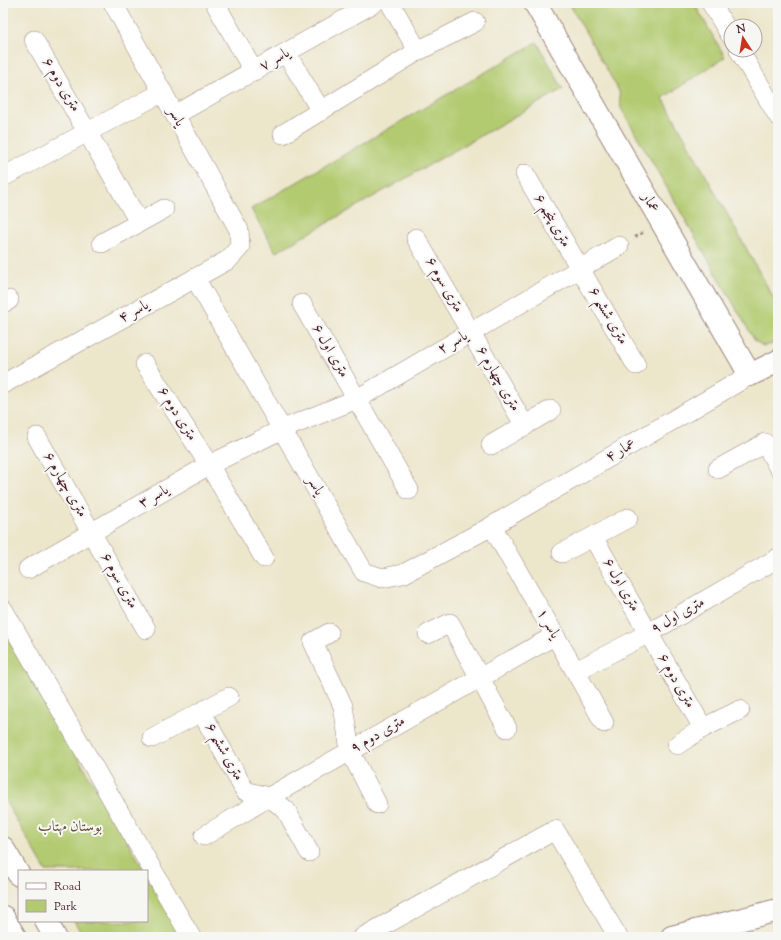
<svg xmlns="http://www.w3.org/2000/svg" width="781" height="940" viewBox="0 0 781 940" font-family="'Sorts Mill Goudy',Amiri,serif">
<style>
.green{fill:#b2ca70;stroke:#7e744e}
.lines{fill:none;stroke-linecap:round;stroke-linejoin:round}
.minor-casing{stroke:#9b827b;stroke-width:20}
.tertiary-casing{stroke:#9b827b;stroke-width:24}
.path{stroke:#9b827b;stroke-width:2.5;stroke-dasharray:3 3;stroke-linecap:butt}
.minor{stroke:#fff;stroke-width:19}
.tertiary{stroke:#fff;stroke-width:22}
.labels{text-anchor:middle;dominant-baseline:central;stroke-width:4;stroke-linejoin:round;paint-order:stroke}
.street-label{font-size:15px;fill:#4a1f2b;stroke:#f6f6f2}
.park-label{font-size:15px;fill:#695240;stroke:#f6f6f2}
</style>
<rect width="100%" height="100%" fill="#f6f6f2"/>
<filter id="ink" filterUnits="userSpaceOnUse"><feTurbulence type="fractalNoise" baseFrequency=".025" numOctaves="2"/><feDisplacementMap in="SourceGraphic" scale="8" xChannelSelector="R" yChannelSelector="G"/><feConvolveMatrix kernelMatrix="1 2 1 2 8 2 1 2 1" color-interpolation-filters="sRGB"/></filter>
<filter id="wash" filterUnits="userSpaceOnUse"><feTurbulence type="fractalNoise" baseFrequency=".012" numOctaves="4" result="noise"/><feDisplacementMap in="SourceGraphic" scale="16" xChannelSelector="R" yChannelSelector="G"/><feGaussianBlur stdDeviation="0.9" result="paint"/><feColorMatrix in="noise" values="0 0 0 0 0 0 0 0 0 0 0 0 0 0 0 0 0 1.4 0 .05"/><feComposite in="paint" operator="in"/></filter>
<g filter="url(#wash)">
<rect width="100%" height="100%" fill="#ece6cb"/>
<g class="green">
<polygon points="569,3 694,3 725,57 663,98 778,306 778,343 763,346 755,341 621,108 619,91"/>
<polygon points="537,42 563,89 276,252 251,209"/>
<polygon points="3,630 145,871 46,871 3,797"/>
<polygon points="147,875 183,937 84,937 74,921 147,921"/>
</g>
</g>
<g filter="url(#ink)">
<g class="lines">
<defs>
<g id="minor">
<polyline points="215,3 254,72"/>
<polyline points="390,3 418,51"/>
<polyline points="711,3 731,36"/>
<polyline points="34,40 139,222"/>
<polyline points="739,50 778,116"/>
<polyline points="286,53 321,111"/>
<polyline points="175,115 374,3"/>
<polyline points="283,134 418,51 475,22"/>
<polyline points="525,174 636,365"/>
<polyline points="3,177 163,92"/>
<polyline points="416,238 525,426"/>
<polyline points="102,243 164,209"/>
<polyline points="195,278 364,572 382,578 403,574 492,526 750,375"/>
<polyline points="3,303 9,300"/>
<polyline points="302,304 409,490"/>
<polyline points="145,364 209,465 264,558"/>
<polyline points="3,384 228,260 240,247 239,230 113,3"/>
<polyline points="37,437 146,629"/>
<polyline points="491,445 551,410"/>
<polyline points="718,469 765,443 778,467"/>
<path d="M492,526C529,592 568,656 604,723"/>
<polyline points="593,537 703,728"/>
<polyline points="562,553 628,518"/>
<polyline points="28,569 209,465 283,429 357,399 619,246"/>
<polyline points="3,609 191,937"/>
<polyline points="329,633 313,642 343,706 350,751 377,804"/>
<polyline points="428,634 450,623 507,728"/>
<polyline points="576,671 649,633 778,558"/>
<polyline points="202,713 245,791 269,797 286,810 309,852"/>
<polyline points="152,738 229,697"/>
<polyline points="677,745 703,728 740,710"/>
<polyline points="204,836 269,797 554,636"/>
<polyline points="363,937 555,830 618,937"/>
</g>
<g id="tertiary">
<polyline points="535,3 750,375 778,361"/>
<polyline points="3,848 19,875"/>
<polyline points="3,917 15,937"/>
<polyline points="46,921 55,937"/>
<polyline points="672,937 778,910"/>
</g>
</defs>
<use href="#minor" class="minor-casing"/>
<use href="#tertiary" class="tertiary-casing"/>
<polyline class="path" points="635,237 644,232"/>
<use href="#minor" class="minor"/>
<use href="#tertiary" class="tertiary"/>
</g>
</g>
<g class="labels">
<g class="street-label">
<text transform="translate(275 60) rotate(-30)">یاسر ۷</text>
<text transform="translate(61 85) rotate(59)">۶ متری دوم</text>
<text transform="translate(176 117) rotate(62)">یاسر</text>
<text transform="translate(650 203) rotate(60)">عمار</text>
<text transform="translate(552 221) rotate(60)">۶ متری پنجم</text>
<text transform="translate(444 285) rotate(60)">۶ متری سوم</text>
<text transform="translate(134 312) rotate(-29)">یاسر ۴</text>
<text transform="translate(608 316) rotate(60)">۶ متری ششم</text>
<text transform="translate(453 343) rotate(-30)">یاسر ۲</text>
<text transform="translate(330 351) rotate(60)">۶ متری اول</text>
<text transform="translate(498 379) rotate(60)">۶ متری چهارم</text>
<text transform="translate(177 414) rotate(58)">۶ متری دوم</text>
<text transform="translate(621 451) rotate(-30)">عمار ۴</text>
<text transform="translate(65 485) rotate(60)">۶ متری چهارم</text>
<text transform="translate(315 486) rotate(60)">یاسر</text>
<text transform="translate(154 497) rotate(-30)">یاسر ۳</text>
<text transform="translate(119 581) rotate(61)">۶ متری سوم</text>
<text transform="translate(621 585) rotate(60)">۶ متری اول</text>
<text transform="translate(678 616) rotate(-30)">۹ متری اول</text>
<text transform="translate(548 624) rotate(60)">یاسر ۱</text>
<text transform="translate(676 681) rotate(60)">۶ متری دوم</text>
<text transform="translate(378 735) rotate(-30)">۹ متری دوم</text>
<text transform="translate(224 752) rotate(61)">۶ متری ششم</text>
</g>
<g class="park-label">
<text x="70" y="827">بوستان مهتاب</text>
</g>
</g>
<rect width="781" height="940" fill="none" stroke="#f6f6f2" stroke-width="16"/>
<rect x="18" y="870" width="130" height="52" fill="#f6f6f2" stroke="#b1a0a2"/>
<rect x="26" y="883" width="20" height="6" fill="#ffffff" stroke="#b1a0a2"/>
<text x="54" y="890" font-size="12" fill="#4a1f2b">Road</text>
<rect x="26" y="900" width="20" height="12" fill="#b2ca70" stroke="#b1a0a2"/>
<text x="54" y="910" font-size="12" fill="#4a1f2b">Park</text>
<g transform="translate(743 38) rotate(348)"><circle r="19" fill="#f6f6f2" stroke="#b1a0a2"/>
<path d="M0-3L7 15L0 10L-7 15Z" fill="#c8321e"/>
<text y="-6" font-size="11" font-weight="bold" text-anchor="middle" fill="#4a1f2b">N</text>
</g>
</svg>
